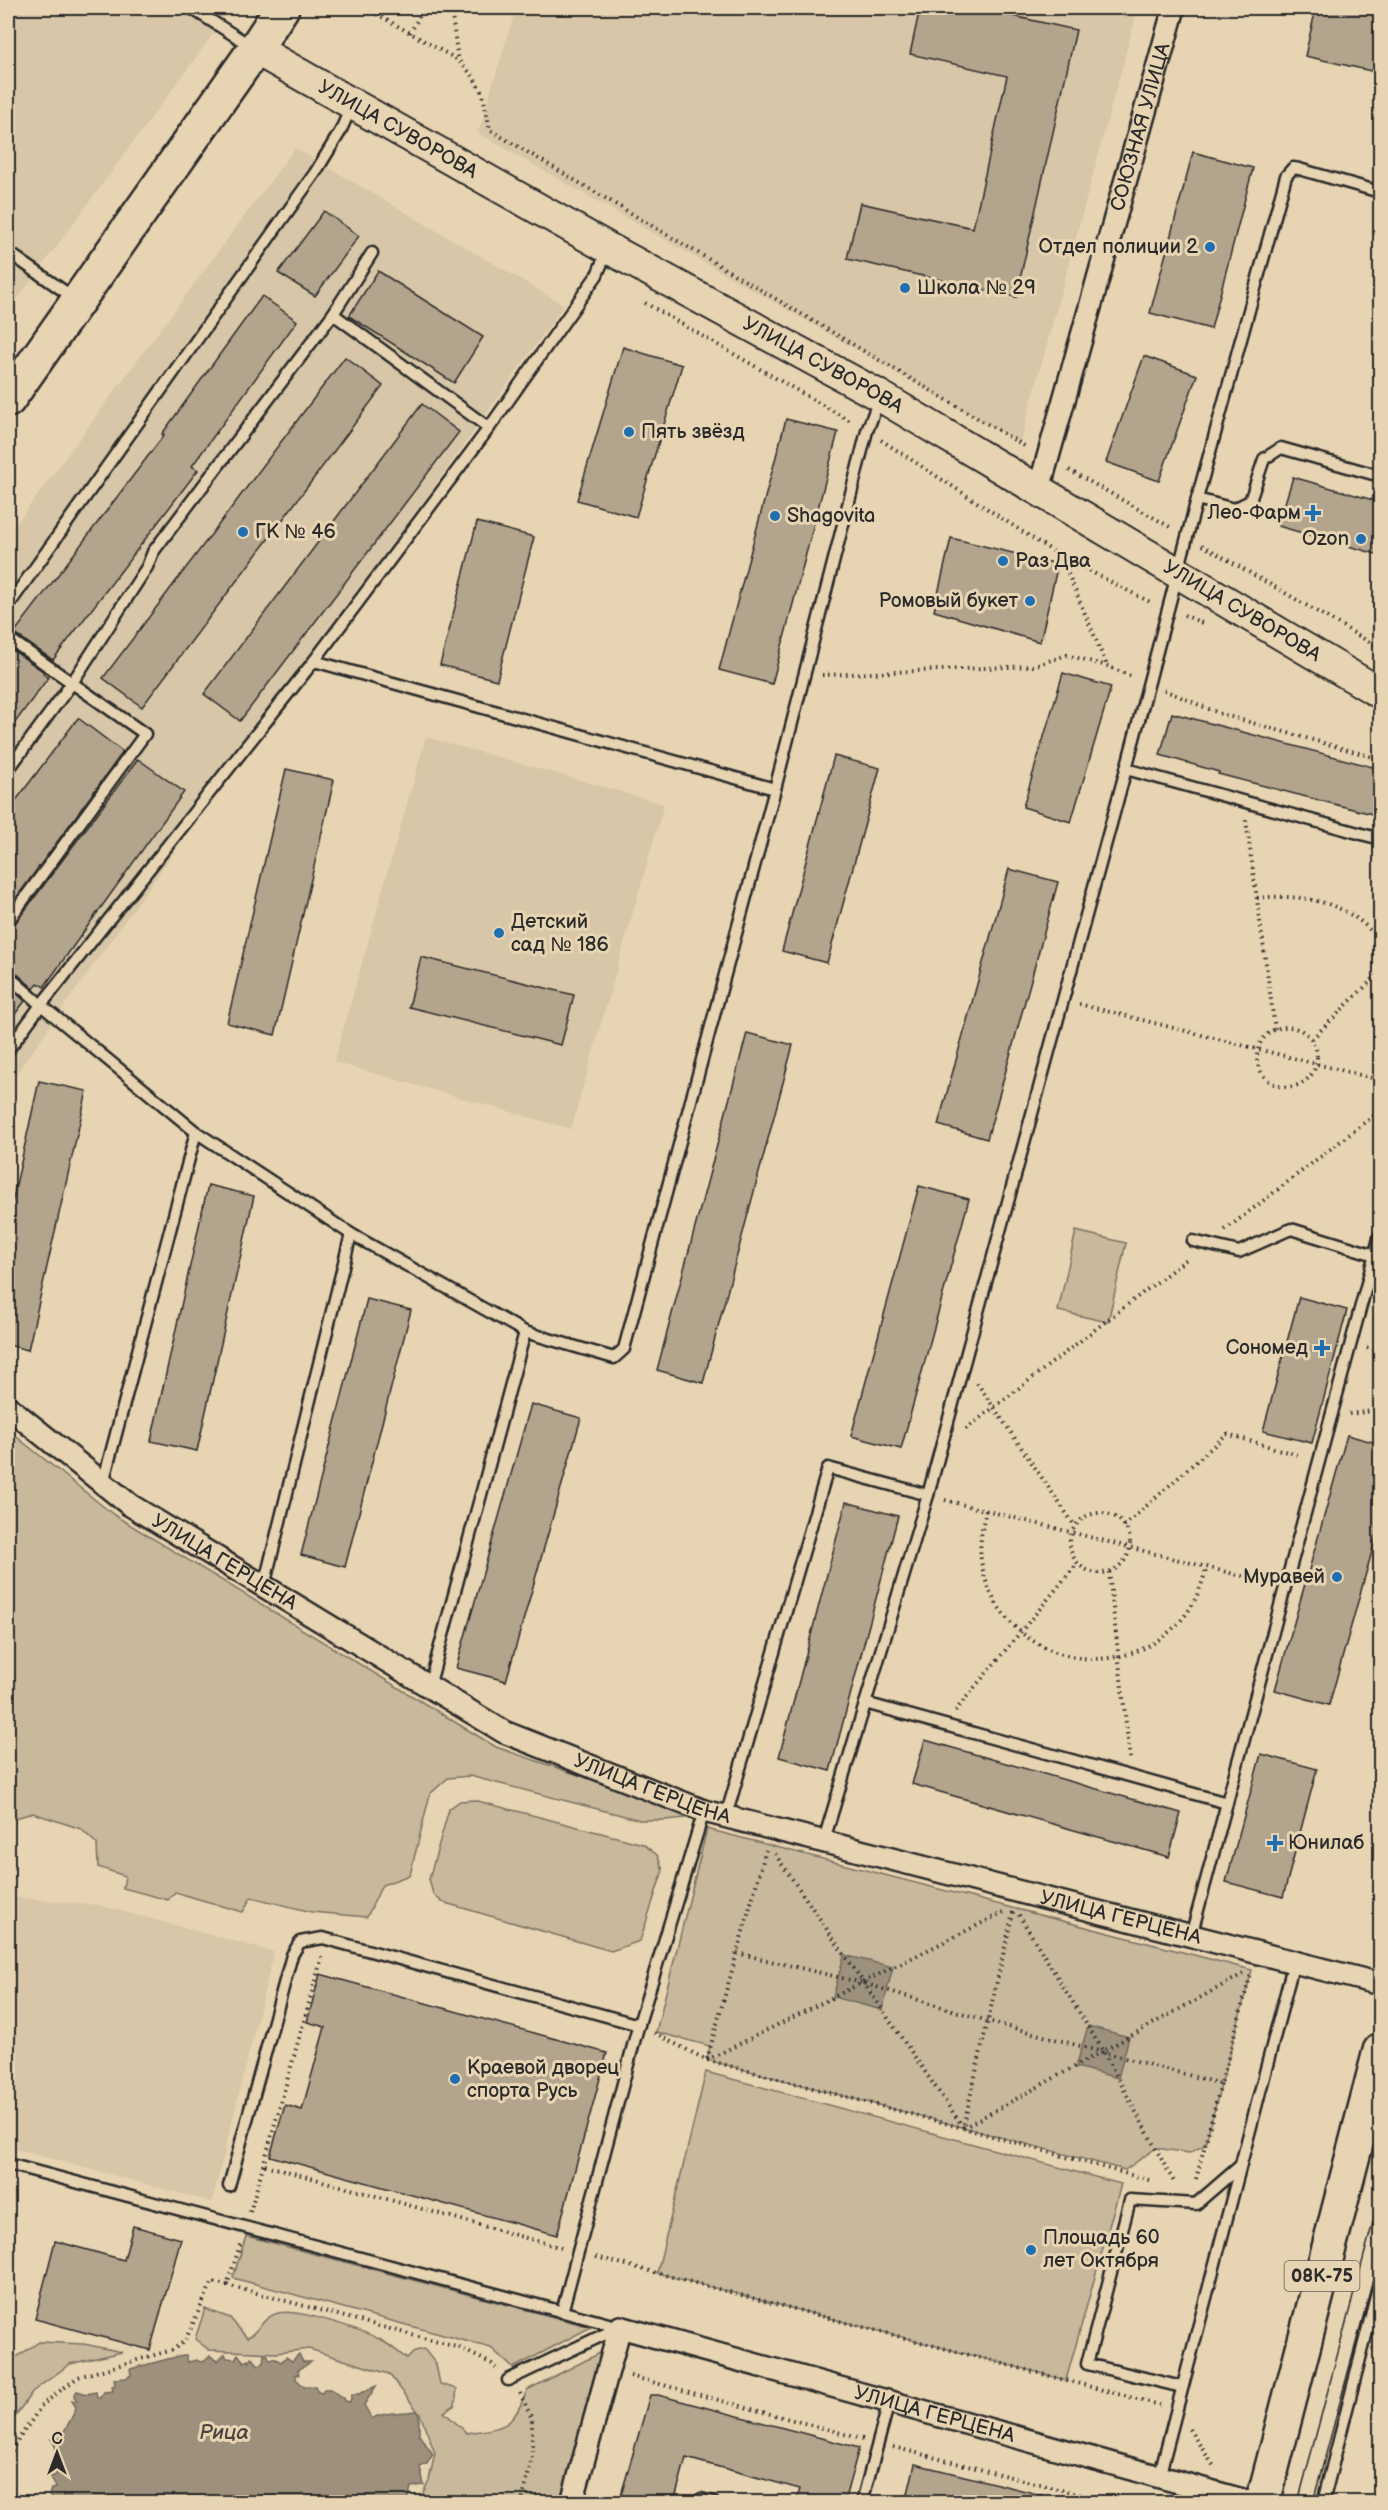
<svg xmlns="http://www.w3.org/2000/svg" width="1388" height="2510" viewBox="0 0 1388 2510" font-family="'Balsamiq Sans',sans-serif">
<style>
.built{fill:#d7c6a7}
.green{fill:#c8b89c;stroke:#7a7264;stroke-width:1.5}
.water{fill:#9d917d;stroke:#6f685c;stroke-width:1.5}
.building{fill:#b2a48d;stroke:#2b2b2b;stroke-width:1.5}
.lines{fill:none;stroke-linecap:round;stroke-linejoin:round}
.service-casing{stroke:#2b2b2b;stroke-width:15}
.minor-casing{stroke:#2b2b2b;stroke-width:26}
.secondary-casing{stroke:#2b2b2b;stroke-width:34}
.primary-casing{stroke:#2b2b2b;stroke-width:38}
.path{stroke:#2b2b2b;stroke-width:4;stroke-dasharray:1.5 4.5;stroke-linecap:butt}
.service{stroke:#e7d4b2;stroke-width:10}
.minor{stroke:#e7d4b2;stroke-width:21}
.secondary{stroke:#e7d4b2;stroke-width:30}
.primary{stroke:#e7d4b2;stroke-width:33}
.tram{stroke:#2b2b2b;stroke-width:1.5}
.poi-dot{fill:#1f6fb2;stroke:#e7d4b2;stroke-width:2}
.labels{text-anchor:middle;dominant-baseline:central;stroke-width:6;stroke-linejoin:round;paint-order:stroke}
.shield{fill:#e7d4b2;stroke:#635e54;stroke-width:1.5}
.shield-label{font-size:18px;font-weight:bold;fill:#2b2b2b}
.street-label{font-size:20px;fill:#2b2b2b;stroke:#e7d4b2}
.poi-label{font-size:20px;fill:#2b2b2b;stroke:#e7d4b2;text-anchor:start}
.water-label{font-size:21px;font-style:italic;fill:#484440;stroke:#e7d4b2}
</style>
<rect width="100%" height="100%" fill="#e7d4b2"/>
<filter id="ink" filterUnits="userSpaceOnUse"><feTurbulence type="fractalNoise" baseFrequency=".0167" numOctaves="2"/><feDisplacementMap in="SourceGraphic" scale="12" xChannelSelector="R" yChannelSelector="G"/><feConvolveMatrix kernelMatrix="1 2 1 2 8 2 1 2 1" color-interpolation-filters="sRGB"/></filter>
<g filter="url(#ink)">
<g class="built">
<polygon points="8,8 229,8 216,30 8,312"/>
<polygon points="516,8 1138,8 1020,443 478,133"/>
<polygon points="295,148 564,305 8,1085 8,535"/>
<polygon points="426,737 664,804 571,1129 334,1062"/>
<polygon points="8,1897 99,1905 274,1952 212,2202 8,2147"/>
</g>
<g class="green">
<polygon points="1076,1231 1126,1243 1108,1322 1058,1311"/>
<polygon points="8,1430 114,1515 496,1747 672,1807 694,1817 666,1820 640,1820 470,1776 448,1778 430,1794 410,1875 382,1885 367,1917 312,1912 251,1897 243,1912 175,1892 168,1900 123,1888 125,1876 98,1867 97,1844 81,1829 33,1813 8,1820"/>
<polygon points="474,1800 643,1844 657,1855 663,1870 640,1941 611,1951 442,1902 433,1894 429,1879 449,1809 460,1801"/>
<polygon points="707,1829 1252,1970 1205,2145 1189,2153 1156,2148 1125,2170 707,2060 710,2046 656,2032"/>
<polygon points="706,2072 1121,2184 1066,2380 657,2273"/>
<polygon points="246,2236 591,2327 513,2368 491,2348 233,2278"/>
<path d="M205,2309L230,2318L247,2338C259,2331 264,2316 278,2313C298,2308 362,2330 381,2340C390,2345 398,2352 407,2359L415,2351L424,2349L436,2364L440,2384L457,2389L455,2405L444,2412L467,2433C506,2427 512,2429 527,2390L604,2351L561,2502H419L429,2480L435,2453L420,2414L389,2374L309,2349L276,2353L209,2350L195,2339Z"/>
<polygon points="39,2342 84,2344 122,2352 70,2364 32,2392 8,2427 8,2363"/>
</g>
<g class="water">
<polygon points="844,1955 893,1967 882,2010 833,1997"/>
<polygon points="1088,2026 1129,2037 1118,2078 1076,2067"/>
<path d="M225,2354L227,2358L235,2359L238,2354L244,2362L248,2360L250,2362L251,2357L259,2365L263,2363L264,2354H267L270,2360L274,2358L281,2362L286,2357L292,2361L299,2354L303,2362H311L298,2370L299,2375L296,2374V2379L304,2387L315,2386L318,2392L322,2393L324,2389H330L344,2398L345,2401L350,2402L352,2394H359L376,2386L364,2405L372,2419C381,2412 403,2413 416,2411L419,2415V2435L433,2454L427,2464L420,2467L424,2485L411,2487L408,2499L411,2502H53L49,2495L51,2489L56,2488L51,2477L56,2475C58,2465 58,2446 51,2439L61,2438C65,2427 73,2419 76,2407L72,2401H77L74,2396L77,2391L87,2394L96,2392L97,2397L100,2398L104,2392L113,2391L112,2386L115,2385L114,2379L126,2378L131,2375L130,2369L183,2355H186L188,2362L197,2360L200,2362L205,2361L210,2356L218,2361Z"/>
</g>
<g class="building">
<polygon points="920,8 977,8 1076,30 1016,297 847,259 860,203 973,228 1007,76 910,54"/>
<polygon points="1316,8 1380,8 1380,73 1305,56"/>
<polygon points="1193,152 1253,168 1211,329 1150,313"/>
<polygon points="324,211 359,236 315,296 278,273"/>
<polygon points="378,271 483,337 454,383 349,316"/>
<polygon points="262,296 297,321 192,466 198,470 53,660 14,633 164,435 162,434"/>
<polygon points="623,347 682,365 636,517 577,500"/>
<polygon points="1144,356 1197,375 1159,481 1106,462"/>
<polygon points="345,357 383,386 142,707 103,678"/>
<polygon points="422,404 459,432 240,721 204,694"/>
<polygon points="786,419 838,432 772,684 719,670"/>
<polygon points="1293,477 1380,502 1380,555 1278,526"/>
<polygon points="477,522 534,537 497,680 440,665"/>
<polygon points="951,538 1058,564 1040,642 934,611"/>
<polygon points="8,647 44,672 43,674 48,678 8,732"/>
<polygon points="1063,673 1111,687 1071,822 1023,807"/>
<polygon points="1172,713 1380,769 1380,816 1218,774 1219,772 1160,755"/>
<polygon points="78,718 123,752 8,909 8,811"/>
<polygon points="834,756 880,768 827,963 782,951"/>
<polygon points="138,759 184,792 44,987 38,983 34,989 13,970 8,969 8,928 14,925"/>
<polygon points="286,769 334,780 275,1035 227,1023"/>
<polygon points="1009,869 1058,882 987,1139 938,1125"/>
<polygon points="421,957 574,995 561,1045 409,1007"/>
<polygon points="8,986 25,1001 8,1023"/>
<polygon points="747,1033 793,1045 703,1383 657,1370"/>
<polygon points="39,1081 87,1091 28,1350 8,1345 8,1221"/>
<polygon points="208,1185 254,1196 197,1451 151,1441"/>
<polygon points="919,1186 969,1199 901,1449 851,1436"/>
<polygon points="1299,1297 1347,1310 1312,1443 1263,1431"/>
<polygon points="367,1299 411,1310 345,1567 301,1555"/>
<polygon points="531,1404 581,1418 506,1681 456,1668"/>
<polygon points="1347,1435 1380,1444 1380,1523 1329,1705 1275,1690"/>
<polygon points="846,1502 898,1516 830,1771 779,1757"/>
<polygon points="925,1740 1181,1813 1169,1857 912,1784"/>
<polygon points="1261,1754 1317,1769 1283,1897 1226,1882"/>
<polygon points="320,1974 607,2053 557,2235 270,2156 285,2105 302,2110 325,2027 307,2022"/>
<polygon points="133,2226 181,2239 150,2350 35,2319 55,2241 124,2260"/>
<polygon points="650,2395 658,2395 859,2448 844,2502 796,2502 800,2489 686,2458 674,2502 619,2502"/>
<polygon points="915,2464 1042,2495 1041,2502 906,2502"/>
</g>
<g class="lines">
<defs>
<g id="service">
<polyline points="191,8 251,46"/>
<polyline points="1380,192 1299,169 1293,168 1286,176 1197,499 1234,509 1250,501 1264,459 1281,448 1380,476"/>
<polyline points="608,248 597,275 489,428 314,661 41,1005 196,1132 351,1234 525,1332 614,1358 624,1349 775,789 867,431 880,397"/>
<polyline points="8,252 74,298"/>
<polyline points="372,253 333,314 489,428"/>
<polyline points="8,606 315,173 340,132 352,105"/>
<polyline points="8,638 145,734 8,921"/>
<polyline points="314,661 775,789"/>
<polyline points="1126,769 1380,839"/>
<polyline points="8,770 72,683 147,567 153,552 333,314"/>
<polyline points="8,976 41,1005 8,1050"/>
<polyline points="1193,1241 1239,1252 1291,1229 1375,1255"/>
<polyline points="103,1483 196,1132"/>
<polyline points="264,1586 351,1234"/>
<polyline points="429,1687 525,1332"/>
<polyline points="865,1703 1227,1803"/>
<polyline points="726,1816 828,1468 928,1495"/>
<polyline points="824,1840 928,1495 1126,769 1197,499"/>
<polyline points="1191,1936 1380,1235"/>
<polyline points="8,2164 620,2327"/>
<polyline points="229,2186 292,1955 300,1942 323,1938 639,2025"/>
<polyline points="562,2312 638,2027 704,1811"/>
<polyline points="508,2380 620,2327"/>
<polyline points="1182,2387 1087,2364 1130,2200 1196,2204 1240,2166"/>
<polyline points="1159,2477 1294,1962"/>
<polyline points="700,2502 701,2499 713,2502"/>
<polyline points="862,2502 889,2402"/>
<polyline points="1323,2502 1380,2281"/>
</g>
<g id="minor">
<path id="s1" d="M1039,489L1174,8"/>
<path id="s2" d="M8,1407L130,1505L504,1732L704,1811L1380,1984"/>
<path id="s3" d="M572,2502L620,2327L1250,2502"/>
</g>
<g id="secondary">
<path id="s4" d="M255,49L608,248L880,396L1380,693"/>
</g>
<g id="primary">
<polyline points="8,400 255,49 282,8"/>
<polyline points="1263,2502 1380,2051"/>
</g>
</defs>
<use href="#service" class="service-casing"/>
<use href="#minor" class="minor-casing"/>
<use href="#secondary" class="secondary-casing"/>
<use href="#primary" class="primary-casing"/>
<g class="path">
<polyline points="366,8 458,60 473,76 483,95 490,130 1028,448"/>
<polyline points="451,8 458,60"/>
<polyline points="410,33 424,8"/>
<polyline points="645,303 852,422"/>
<polyline points="881,440 1060,556 1152,603"/>
<polyline points="1069,470 1172,528"/>
<polyline points="1202,545 1380,648"/>
<polyline points="1061,557 1107,666"/>
<polyline points="1184,615 1202,623"/>
<polyline points="822,675 1033,666 1067,655 1107,666 1133,677"/>
<polyline points="1164,690 1221,714 1380,759"/>
<polyline points="1246,820 1275,1029"/>
<path d="M1257,898C1302,893 1352,902 1380,942"/>
<polyline points="1079,1004 1380,1080"/>
<circle cx="1287" cy="1057" r="30"/>
<polyline points="1312,1039 1380,972"/>
<polyline points="1225,1230 1380,1111"/>
<polyline points="1367,1348 1380,1352"/>
<polyline points="977,1383 1075,1526"/>
<polyline points="1349,1414 1380,1410"/>
<polyline points="966,1429 1188,1258"/>
<polyline points="945,1500 1269,1583"/>
<path d="M986,1510C982,1527 979,1543 981,1560C996,1662 1125,1694 1187,1613C1197,1599 1202,1583 1207,1567"/>
<circle cx="1100" cy="1543" r="30"/>
<polyline points="1124,1526 1227,1434 1301,1456"/>
<polyline points="1109,1572 1130,1759"/>
<polyline points="955,1711 1077,1564"/>
<polyline points="775,1854 963,2127"/>
<polyline points="1013,1912 963,2128 1245,1973"/>
<polyline points="1019,1915 1103,2051 1175,2184"/>
<polyline points="737,1953 863,1983 988,2021 1221,2084 1251,1973"/>
<polyline points="654,2033 707,2060 963,2128 1152,2181"/>
<polyline points="707,2059 766,1850"/>
<polyline points="707,2060 1004,1912"/>
<polyline points="265,2165 562,2248"/>
<polyline points="1196,2179 1221,2084"/>
<polyline points="250,2212 322,1957"/>
<polyline points="596,2257 1160,2405"/>
<polyline points="227,2285 460,2348 492,2364 496,2368"/>
<polyline points="630,2376 863,2439"/>
<polyline points="520,2393 532,2419 532,2458 522,2502"/>
<polyline points="1189,2429 1215,2468"/>
<polyline points="893,2447 1109,2502"/>
<polyline points="8,2463 14,2446 42,2405 78,2377 172,2350 185,2341 212,2282 227,2285 241,2242"/>
</g>
<use href="#service" class="service"/>
<use href="#minor" class="minor"/>
<use href="#secondary" class="secondary"/>
<use href="#primary" class="primary"/>
<g class="tram">
<polyline points="1298,2502 1380,2196"/>
<polyline points="1313,2502 1380,2254"/>
</g>
</g>
</g>
<g class="poi-dot">
<circle cx="1210" cy="247" r="6"/>
<circle cx="905" cy="288" r="6"/>
<circle cx="629" cy="432" r="6"/>
<path d="M1310 504h6v6h6v6h-6v6h-6v-6h-6v-6h6z"/>
<circle cx="775" cy="516" r="6"/>
<circle cx="243" cy="532" r="6"/>
<circle cx="1361" cy="539" r="6"/>
<circle cx="1003" cy="561" r="6"/>
<circle cx="1030" cy="601" r="6"/>
<circle cx="499" cy="933" r="6"/>
<path d="M1319 1339h6v6h6v6h-6v6h-6v-6h-6v-6h6z"/>
<circle cx="1337" cy="1577" r="6"/>
<path d="M1272 1834h6v6h6v6h-6v6h-6v-6h-6v-6h6z"/>
<circle cx="455" cy="2079" r="6"/>
<circle cx="1031" cy="2250" r="6"/>
</g>
<g class="labels">
<rect class="shield" x="1284.5" y="2261" width="75" height="30" rx="4.5"/>
<g class="shield-label">
<text x="1322" y="2276">08К-75</text>
</g>
<g class="street-label">
<text stroke="none"><textPath href="#s1" startOffset="376">СОЮЗНАЯ УЛИЦА</textPath></text>
<text stroke="none"><textPath href="#s4" startOffset="164">УЛИЦА СУВОРОВА</textPath></text>
<text stroke="none"><textPath href="#s4" startOffset="650">УЛИЦА СУВОРОВА</textPath></text>
<text stroke="none"><textPath href="#s4" startOffset="1136">УЛИЦА СУВОРОВА</textPath></text>
<text stroke="none"><textPath href="#s2" startOffset="267">УЛИЦА ГЕРЦЕНА</textPath></text>
<text stroke="none"><textPath href="#s2" startOffset="753">УЛИЦА ГЕРЦЕНА</textPath></text>
<text stroke="none"><textPath href="#s2" startOffset="1239">УЛИЦА ГЕРЦЕНА</textPath></text>
<text stroke="none"><textPath href="#s3" startOffset="508">УЛИЦА ГЕРЦЕНА</textPath></text>
</g>
<g class="poi-label">
<text x="1198" y="247" text-anchor="end">Отдел полиции 2</text>
<text x="917" y="288">Школа № 29</text>
<text x="641" y="432">Пять звёзд</text>
<text x="1301" y="513" text-anchor="end">Лео-Фарм</text>
<text x="787" y="516">Shagovita</text>
<text x="255" y="532">ГК № 46</text>
<text x="1349" y="539" text-anchor="end">Ozon</text>
<text x="1015" y="561">Раз Два</text>
<text x="1018" y="601" text-anchor="end">Ромовый букет</text>
<text x="511" y="922">Детский<tspan x="511" dy="23">сад № 186</tspan></text>
<text x="1308" y="1348" text-anchor="end">Сономед</text>
<text x="1325" y="1577" text-anchor="end">Муравей</text>
<text x="1288" y="1843">Юнилаб</text>
<text x="467" y="2068">Краевой дворец<tspan x="467" dy="23">спорта Русь</tspan></text>
<text x="1043" y="2238">Площадь 60<tspan x="1043" dy="23">лет Октября</tspan></text>
</g>
<g class="water-label">
<text x="224" y="2432">Рица</text>
</g>
</g>
<rect width="1388" height="2510" fill="none" stroke="#e7d4b2" stroke-width="30"/>
<rect x="15" y="15" width="1358" height="2480" fill="none" stroke="#2b2b2b" stroke-width="2" filter="url(#ink)"/>
<g transform="translate(57 2453)" stroke="#e7d4b2" stroke-width="4.5" paint-order="stroke">
<path d="M0-4.5L10 22L0 15L-10 22Z" fill="#2b2b2b"/>
<text y="-9" font-size="16" font-weight="bold" text-anchor="middle" fill="#2b2b2b">С</text>
</g>
</svg>
